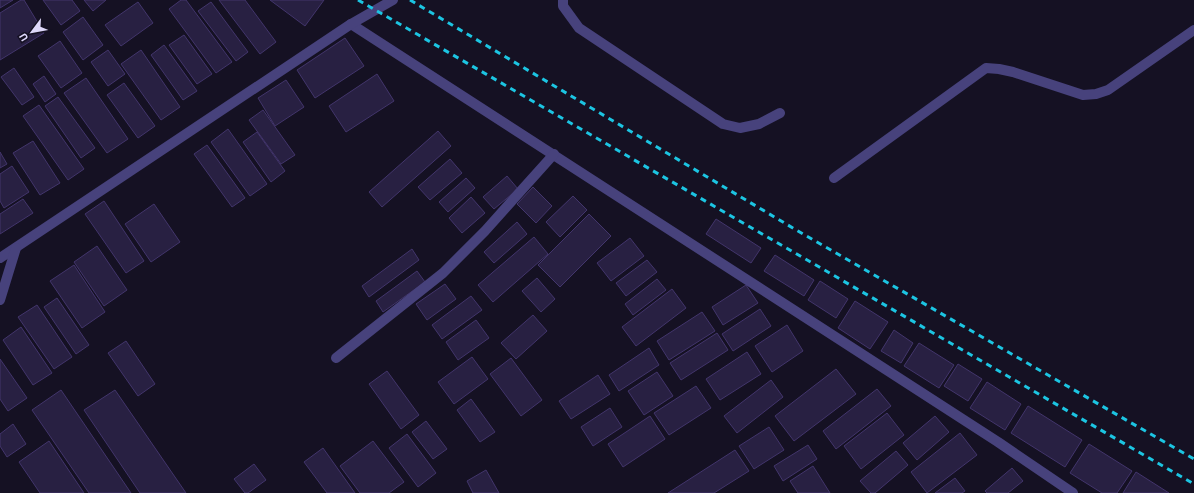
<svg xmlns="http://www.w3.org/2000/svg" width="1194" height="493" viewBox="0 0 1194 493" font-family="'Titillium Web',sans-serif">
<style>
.building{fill:#282042;stroke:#42356b}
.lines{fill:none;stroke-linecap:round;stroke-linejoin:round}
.minor{stroke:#47427c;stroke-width:10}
.rail{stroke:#1cc5e2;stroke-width:3;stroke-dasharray:6 5;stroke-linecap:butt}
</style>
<rect width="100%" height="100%" fill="#151123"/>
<g class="building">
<polygon points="0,0 13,0 0,8"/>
<polygon points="21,0 24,0 44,33 0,60 0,13"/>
<polygon points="43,0 72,0 80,11 61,25"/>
<polygon points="84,0 106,0 93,11"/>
<polygon points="181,0 186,0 232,62 216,73 169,9"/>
<polygon points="219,0 245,0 276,42 260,54"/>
<polygon points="270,0 324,0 305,26"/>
<polygon points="138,2 153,23 121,46 105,25"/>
<polygon points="211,2 248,52 236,61 198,11"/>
<polygon points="83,17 103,45 83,60 63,32"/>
<polygon points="184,35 212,74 197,84 169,45"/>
<polygon points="345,38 364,66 315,98 297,70"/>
<polygon points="60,41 82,73 61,88 38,56"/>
<polygon points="164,45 197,91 183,100 151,55"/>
<polygon points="108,50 125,74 108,86 91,62"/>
<polygon points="141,50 180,107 161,120 121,64"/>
<polygon points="14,68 34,97 22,105 1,77"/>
<polygon points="377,74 394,101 346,132 329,106"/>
<polygon points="44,76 56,94 45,102 33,84"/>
<polygon points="86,78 128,139 107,153 64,93"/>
<polygon points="286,80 304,107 275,126 258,98"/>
<polygon points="124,83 155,126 138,138 107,95"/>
<polygon points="58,97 95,148 81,158 45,106"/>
<polygon points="39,105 84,169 68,180 23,116"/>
<polygon points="263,110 295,155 281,164 249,120"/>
<polygon points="228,129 267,184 250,196 211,142"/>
<polygon points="438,131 451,146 382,207 369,192"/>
<polygon points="257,132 285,171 271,182 243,142"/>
<polygon points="33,141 60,183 40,195 13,153"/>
<polygon points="207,145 245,198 232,207 194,154"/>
<polygon points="0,152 7,164 0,168"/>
<polygon points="450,159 462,173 430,200 418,187"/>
<polygon points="12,166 29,192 4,208 0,201 0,174"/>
<polygon points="507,176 518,189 494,209 483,197"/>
<polygon points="466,178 475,188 448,212 439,202"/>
<polygon points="533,187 552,206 536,223 517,204"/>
<polygon points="573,196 587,210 560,237 546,222"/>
<polygon points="471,197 485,213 462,233 449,218"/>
<polygon points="23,199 33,213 0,234 0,214"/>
<polygon points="104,201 144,261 126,273 85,214"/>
<polygon points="154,204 180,242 151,262 125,224"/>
<polygon points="589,214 611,236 560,287 538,265"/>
<polygon points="716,219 761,248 751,263 706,234"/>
<polygon points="517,222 527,234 494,263 484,252"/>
<polygon points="534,237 548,254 493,302 478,285"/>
<polygon points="630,238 644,256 611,281 597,263"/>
<polygon points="97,246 127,290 104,306 74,262"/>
<polygon points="412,249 419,260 369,297 362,286"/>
<polygon points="775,255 814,280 804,296 764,271"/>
<polygon points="647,260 657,272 626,296 616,283"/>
<polygon points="74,265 105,312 82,328 50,281"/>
<polygon points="417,271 425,282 383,312 376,301"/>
<polygon points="537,278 555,299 541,312 522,291"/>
<polygon points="657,279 666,290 633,315 625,304"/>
<polygon points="820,281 848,299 836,318 808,300"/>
<polygon points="445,284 456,299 427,320 416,304"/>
<polygon points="746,285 758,303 723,325 712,307"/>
<polygon points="672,289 686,308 636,346 622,327"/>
<polygon points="471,296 482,310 442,339 432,325"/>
<polygon points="57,298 89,345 76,354 44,307"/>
<polygon points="855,301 888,322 870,349 838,328"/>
<polygon points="37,305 72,357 54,369 18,317"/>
<polygon points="760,309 771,326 733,351 722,334"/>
<polygon points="702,312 715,331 669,360 657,341"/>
<polygon points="533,315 547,331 516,359 501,343"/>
<polygon points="476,320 489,338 458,360 446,342"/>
<polygon points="787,325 803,351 772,372 755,346"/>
<polygon points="21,327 52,373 33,385 3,340"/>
<polygon points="894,330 913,343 901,363 881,351"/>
<polygon points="717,333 728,350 681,380 670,363"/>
<polygon points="126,341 155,384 138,396 108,353"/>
<polygon points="919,343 954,365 939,388 904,366"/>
<polygon points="649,348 659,365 619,391 609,375"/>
<polygon points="747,352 761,374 720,400 706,379"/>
<polygon points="472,357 488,379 454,404 438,382"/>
<polygon points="511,358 542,400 521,416 490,374"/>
<polygon points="0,359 27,398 8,411 0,399"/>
<polygon points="958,364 982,379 968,401 944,386"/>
<polygon points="836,369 856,394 794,441 775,416"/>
<polygon points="387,371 419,415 401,429 369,384"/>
<polygon points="657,372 673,396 644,415 628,391"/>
<polygon points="598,375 610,394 571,419 559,401"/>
<polygon points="771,380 783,397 737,433 724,416"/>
<polygon points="987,382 1021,404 1005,430 970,408"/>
<polygon points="696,386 711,408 669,435 654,413"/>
<polygon points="877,389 891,406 836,449 823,431"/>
<polygon points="61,390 131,493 89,493 32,410"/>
<polygon points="115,390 186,493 140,493 84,410"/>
<polygon points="471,399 495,432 480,442 457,410"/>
<polygon points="1028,406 1082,440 1065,467 1011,433"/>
<polygon points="610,408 622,427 593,446 581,427"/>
<polygon points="887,413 904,435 861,469 844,446"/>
<polygon points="650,416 665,439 623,467 608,444"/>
<polygon points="935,416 949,432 917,460 903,443"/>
<polygon points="426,421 447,449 433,459 412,432"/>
<polygon points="13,424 26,444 7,457 0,446 0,434"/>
<polygon points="769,427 784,450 754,469 739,446"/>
<polygon points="960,433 977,455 927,493 911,472"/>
<polygon points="407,434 436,473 418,487 389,448"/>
<polygon points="49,441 84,493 40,493 19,462"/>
<polygon points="373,441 404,482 389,493 360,493 340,466"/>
<polygon points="1089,444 1132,471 1117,493 1102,493 1070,473"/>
<polygon points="808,445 817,459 783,481 774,466"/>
<polygon points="323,448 355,493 327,493 304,462"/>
<polygon points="735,450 749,471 714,493 668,493"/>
<polygon points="896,451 908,465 875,493 871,493 860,481"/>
<polygon points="254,464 266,480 248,493 245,493 234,479"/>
<polygon points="813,466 830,493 798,493 790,481"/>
<polygon points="1012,468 1023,481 1008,493 987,493 985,491"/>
<polygon points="486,470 499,493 473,493 467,481"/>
<polygon points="1136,472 1169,493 1123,493"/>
<polygon points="955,478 965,491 962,493 935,493"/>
</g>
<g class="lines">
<g class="minor">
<polyline points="563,0 563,6 579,28 723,124 740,128 759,124 780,113"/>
<polyline points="351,24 998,442 1073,493"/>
<polyline points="834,178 986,68 999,69 1013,72 1083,95 1096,94 1108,90 1194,30"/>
<polyline points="0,258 351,24 393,0"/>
<polyline points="0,300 16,248"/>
<polyline points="336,358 443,273 485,231 554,154"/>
</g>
<g class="rail">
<polyline points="358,0 1194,484"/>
<polyline points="410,0 803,234 1194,459"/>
</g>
</g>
<g transform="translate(32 32) rotate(238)" stroke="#151123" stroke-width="3" paint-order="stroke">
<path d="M0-3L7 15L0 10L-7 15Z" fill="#ded8fa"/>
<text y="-6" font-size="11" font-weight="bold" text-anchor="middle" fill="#ded8fa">U</text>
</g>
</svg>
